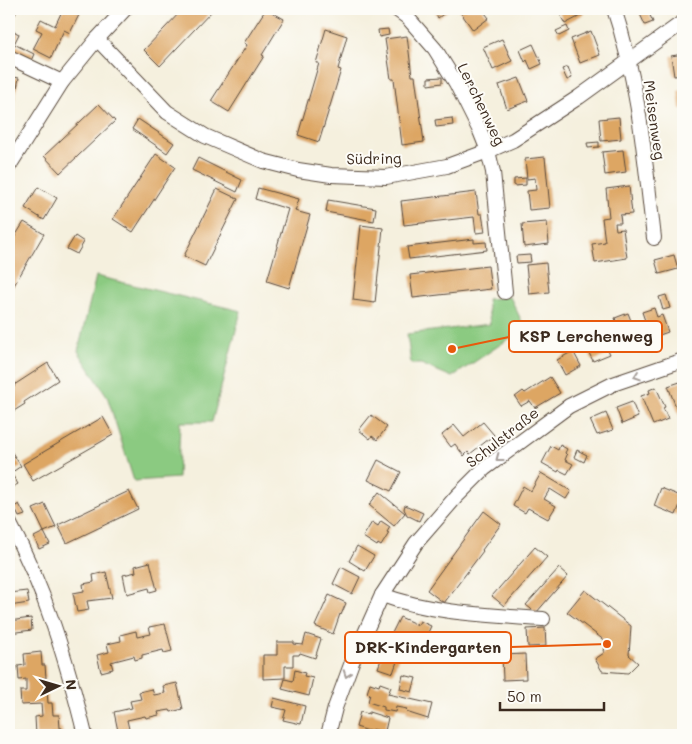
<svg xmlns="http://www.w3.org/2000/svg" width="692" height="744" viewBox="0 0 692 744" font-family="Mali,sans-serif">
<style>
.green{fill:#8bca81;stroke:#637a50}
.building{fill:#dda664}
.lines{fill:none;stroke-linecap:round;stroke-linejoin:round}
.minor-casing{stroke:#57483b;stroke-width:16}
.minor{stroke:#fff;stroke-width:14}
.oneway{stroke:#a79f9a}
.labels{text-anchor:middle;dominant-baseline:central;stroke-width:4;stroke-linejoin:round;paint-order:stroke}
.street-label{font-size:15px;fill:#3b2a1e;stroke:#fdfcf7}
.leader{fill:none;stroke:#e8590c;stroke-width:2}
.callout-dot{fill:#e8590c;stroke:#fdfcf7;stroke-width:2}
.callout{fill:#fdfcf7;stroke:#e8590c;stroke-width:2}
.callout-label{font-size:16px;text-anchor:middle;font-weight:bold;fill:#3b2a1e}
</style>
<rect width="100%" height="100%" fill="#fdfcf7"/>
<filter id="ink" filterUnits="userSpaceOnUse"><feTurbulence type="fractalNoise" baseFrequency=".02" numOctaves="2"/><feDisplacementMap in="SourceGraphic" scale="10" xChannelSelector="R" yChannelSelector="G"/><feConvolveMatrix kernelMatrix="1 2 1 2 8 2 1 2 1" color-interpolation-filters="sRGB"/></filter>
<filter id="wash" filterUnits="userSpaceOnUse"><feTurbulence type="fractalNoise" baseFrequency=".0096" numOctaves="4" result="noise"/><feDisplacementMap in="SourceGraphic" scale="20" xChannelSelector="R" yChannelSelector="G"/><feGaussianBlur stdDeviation="1.12" result="paint"/><feColorMatrix in="noise" values="0 0 0 0 0 0 0 0 0 0 0 0 0 0 0 0 0 1.4 0 .05"/><feComposite in="paint" operator="in"/></filter>
<g filter="url(#wash)">
<rect width="100%" height="100%" fill="#f5f0de"/>
<g class="green">
<polygon points="96,276 241,311 212,422 180,422 178,478 134,481 107,396 78,351"/>
<polygon points="510,297 525,328 452,377 421,364 411,364 407,334 490,324 487,299"/>
</g>
<g id="blocks">
<g class="building">
<polygon points="9,9 18,9 10,24 9,24"/>
<polygon points="63,9 82,9 70,33 64,30 51,58 33,49 42,32 36,29 41,19 55,26"/>
<polygon points="183,9 210,9 212,11 160,66 144,50"/>
<polygon points="266,9 284,19 262,55 264,56 229,112 211,101 247,45 244,43"/>
<polygon points="439,9 450,9 438,18 435,12"/>
<polygon points="458,9 482,9 489,18 473,30"/>
<polygon points="557,9 582,9 584,14 565,24"/>
<polygon points="648,11 653,22 645,25 640,14"/>
<polygon points="567,26 569,31 559,36 556,31"/>
<polygon points="9,29 19,34 14,44 34,54 30,63 9,53 14,44 9,42"/>
<polygon points="326,29 347,36 338,69 341,70 319,142 298,135 319,63 316,63"/>
<polygon points="388,29 389,35 379,37 378,30"/>
<polygon points="591,31 600,55 580,63 571,39"/>
<polygon points="407,36 412,76 415,76 424,142 402,145 394,79 391,79 385,39"/>
<polygon points="502,39 512,61 493,70 483,47"/>
<polygon points="533,44 542,64 531,69 527,60 525,62 520,50"/>
<polygon points="683,54 683,75 674,76 671,56"/>
<polygon points="568,67 572,78 567,80 562,69"/>
<polygon points="9,76 19,78 13,108 9,107"/>
<polygon points="442,77 442,83 428,85 428,78"/>
<polygon points="519,78 528,101 507,109 499,85"/>
<polygon points="683,90 683,109 680,109 678,91"/>
<polygon points="99,104 115,121 60,173 44,156"/>
<polygon points="619,117 621,139 601,141 599,119"/>
<polygon points="452,118 453,125 436,127 435,120"/>
<polygon points="138,119 174,143 167,153 132,129"/>
<polygon points="599,142 599,147 588,148 587,143"/>
<polygon points="623,150 626,172 605,175 602,152"/>
<polygon points="156,154 175,167 133,232 113,219"/>
<polygon points="545,157 550,208 529,210 527,191 536,190 535,178 527,179 525,159"/>
<polygon points="198,158 242,180 237,192 192,170"/>
<polygon points="526,178 526,185 514,186 514,179"/>
<polygon points="629,186 632,214 620,215 621,223 615,223 616,230 623,229 627,258 595,263 592,244 605,242 602,218 609,217 606,189"/>
<polygon points="38,187 57,198 44,220 25,208"/>
<polygon points="258,188 299,199 295,211 310,215 289,288 267,281 288,209 255,199"/>
<polygon points="217,189 238,199 205,266 184,256"/>
<polygon points="476,192 479,214 482,214 485,232 476,233 474,217 404,225 401,201"/>
<polygon points="328,200 376,208 374,221 326,212"/>
<polygon points="24,222 44,234 9,294 9,246"/>
<polygon points="547,222 549,244 524,247 522,224"/>
<polygon points="361,225 383,228 375,303 353,300"/>
<polygon points="75,236 84,242 77,254 67,249"/>
<polygon points="474,239 474,243 486,242 487,250 409,259 407,247"/>
<polygon points="530,255 531,262 517,263 516,256"/>
<polygon points="674,255 678,269 659,274 655,260"/>
<polygon points="546,263 549,292 529,294 526,265"/>
<polygon points="488,266 491,289 413,298 410,275"/>
<polygon points="666,295 670,308 663,310 659,297"/>
<polygon points="654,308 657,317 662,315 668,332 651,338 642,312"/>
<polygon points="628,313 635,331 641,329 646,342 631,347 631,344 622,347 617,336 621,334 615,318"/>
<polygon points="602,337 610,354 593,361 585,345"/>
<polygon points="573,351 581,366 565,375 557,360"/>
<polygon points="48,363 58,380 24,402 25,404 9,414 9,390 15,386 14,385"/>
<polygon points="550,377 560,393 535,408 530,401 521,406 515,397 523,391 525,393"/>
<polygon points="683,381 683,417 680,418 668,386"/>
<polygon points="656,387 665,407 663,408 668,419 653,425 641,396 650,393 649,390"/>
<polygon points="632,402 638,417 622,424 616,408"/>
<polygon points="606,413 613,430 597,435 590,420"/>
<polygon points="371,415 387,427 377,440 372,436 370,439 359,430"/>
<polygon points="103,417 113,435 33,481 23,464"/>
<polygon points="483,422 494,435 470,454 468,452 464,456 455,444 451,447 442,435 454,425 464,437"/>
<polygon points="560,445 567,449 565,453 567,455 565,460 573,464 567,474 559,470 558,472 542,463 551,446 558,450"/>
<polygon points="9,448 21,466 11,473 9,470"/>
<polygon points="577,450 587,455 584,462 574,457"/>
<polygon points="378,460 401,472 391,491 368,480"/>
<polygon points="11,473 18,484 9,489 9,474"/>
<polygon points="541,473 571,491 566,499 550,489 544,499 556,506 548,519 528,508 525,513 513,506 523,486 531,491"/>
<polygon points="661,488 683,497 676,515 654,506"/>
<polygon points="129,491 138,509 67,543 58,525"/>
<polygon points="379,492 405,513 394,526 369,505"/>
<polygon points="19,504 25,515 19,517 14,507"/>
<polygon points="45,504 56,527 44,532 33,509"/>
<polygon points="405,505 423,513 419,521 407,515 404,509"/>
<polygon points="484,511 501,524 482,550 483,551 444,603 427,590"/>
<polygon points="381,521 390,527 387,532 389,533 381,546 378,544 377,546 363,537 372,522 378,526"/>
<polygon points="44,532 50,544 39,549 34,537"/>
<polygon points="357,546 374,556 365,571 349,561"/>
<polygon points="535,547 547,557 504,606 492,596"/>
<polygon points="150,562 157,590 150,592 149,588 127,594 123,575 136,572 135,566"/>
<polygon points="341,567 360,577 352,594 333,584"/>
<polygon points="559,568 568,576 536,613 526,605"/>
<polygon points="106,572 112,598 87,601 89,610 77,612 73,593 84,591 83,584 94,582 93,575"/>
<polygon points="585,590 631,626 629,655 638,663 628,673 602,671 595,659 604,653 605,641 567,612"/>
<polygon points="27,591 29,603 9,606 9,593"/>
<polygon points="329,595 346,603 341,615 340,614 333,634 315,626"/>
<polygon points="400,617 418,625 420,621 431,626 425,639 414,633 409,644 391,635"/>
<polygon points="31,618 32,630 9,633 9,621"/>
<polygon points="165,624 172,651 164,653 163,650 142,655 142,658 135,660 134,656 111,662 113,669 101,672 97,655 109,652 107,644 121,641 120,635 136,631 137,637 151,634 149,627"/>
<polygon points="545,628 546,646 528,647 527,629"/>
<polygon points="306,634 321,639 315,658 300,653 299,655 293,655 293,666 285,666 285,678 263,679 263,655 277,655 277,642 294,642 294,644 303,645"/>
<polygon points="384,651 394,655 395,651 400,653 393,673 378,668"/>
<polygon points="41,652 42,665 45,665 46,678 43,678 44,691 47,691 48,703 52,703 53,715 59,715 60,728 62,728 63,735 36,735 35,717 42,716 41,704 21,705 20,691 26,691 26,679 19,680 18,666 25,665 24,654"/>
<polygon points="525,654 526,679 503,680 502,655"/>
<polygon points="295,670 305,673 304,676 313,678 309,696 282,689 285,679 293,681"/>
<polygon points="403,675 416,678 412,692 400,689"/>
<polygon points="177,683 183,709 171,712 170,710 158,712 159,715 146,718 145,716 127,720 129,729 118,731 114,712 132,708 130,701 141,699 139,692 152,689 154,695 165,693 163,686"/>
<polygon points="370,683 379,686 380,683 391,687 388,694 432,704 428,719 406,712 407,709 396,707 395,712 384,710 384,707 368,702 370,694 367,693"/>
<polygon points="274,698 305,706 301,724 283,720 286,710 272,707"/>
<polygon points="360,712 369,714 369,712 388,718 385,731 398,733 398,735 384,735 384,732 372,729 372,732 356,727"/>
</g>
</g>
</g>
<g filter="url(#ink)">
<use href="#blocks" fill-opacity="0" stroke="#57483b" stroke-width="1"/>
<g class="lines">
<defs>
<g id="minor">
<polyline points="396,9 407,17 435,49 456,83 480,131 488,151 493,172 505,292"/>
<path d="M614,9C639,83 645,161 654,238"/>
<polyline points="97,39 167,112 205,136 263,161 298,170 331,175 386,177 447,166 488,151 513,140 579,97 683,22"/>
<polyline points="9,57 62,82"/>
<polyline points="9,166 62,82 97,39 125,9"/>
<path d="M9,522C45,589 67,661 85,735"/>
<path d="M382,595C434,614 489,615 543,619"/>
<polyline points="328,735 335,708 352,662 382,595 416,543 456,497 484,469 569,406 613,384 683,360"/>
</g>
</defs>
<use href="#minor" class="minor-casing"/>
<use href="#minor" class="minor"/>
</g>
<defs><path id="oneway-chevron" d="M-2-3.5L2.5 0L-2 3.5" fill="none" stroke-width="1.6" stroke-linecap="round" stroke-linejoin="round" transform="scale(1.25)"/></defs>
<g class="oneway">
<use href="#oneway-chevron" transform="translate(637 376) rotate(161)"/>
<use href="#oneway-chevron" transform="translate(499 458) rotate(143)"/>
<use href="#oneway-chevron" transform="translate(347 674) rotate(110)"/>
</g>
</g>
<g class="labels">
<g class="street-label">
<text transform="translate(482 104) rotate(64)">Lerchenweg</text>
<text transform="translate(655 120) rotate(82)">Meisenweg</text>
<text transform="translate(374 158) rotate(-1)">Südring</text>
<text transform="translate(502 437) rotate(-38)">Schulstraße</text>
</g>
</g>
<path class="leader" d="M452 349L509 337M607 644L511 647"/>
<g class="callout-dot">
<circle cx="452" cy="349" r="5"/>
<circle cx="607" cy="644" r="5"/>
</g>
<g class="callout">
<rect x="509" y="321" width="153" height="31" rx="5"/>
<rect x="345" y="632" width="166" height="31" rx="5"/>
</g>
<g class="callout-label">
<text x="586" y="342">KSP Lerchenweg</text>
<text x="428" y="653">DRK-Kindergarten</text>
</g>
<rect width="692" height="744" fill="none" stroke="#fdfcf7" stroke-width="30"/>
<g transform="translate(58 686) rotate(85)" stroke="#fdfcf7" stroke-width="4" paint-order="stroke">
<path d="M0-4L9 19L0 12L-9 19Z" fill="#3b2a1e"/>
<text y="-8" font-size="14" font-weight="bold" text-anchor="middle" fill="#3b2a1e">N</text>
</g>
<path d="M500 702v8h104v-8" fill="none" stroke="#3b2a1e" stroke-width="2.5"/>
<text x="507" y="702" font-size="15" fill="#3b2a1e" stroke="#fdfcf7" stroke-width="4" paint-order="stroke">50 m</text>
</svg>
